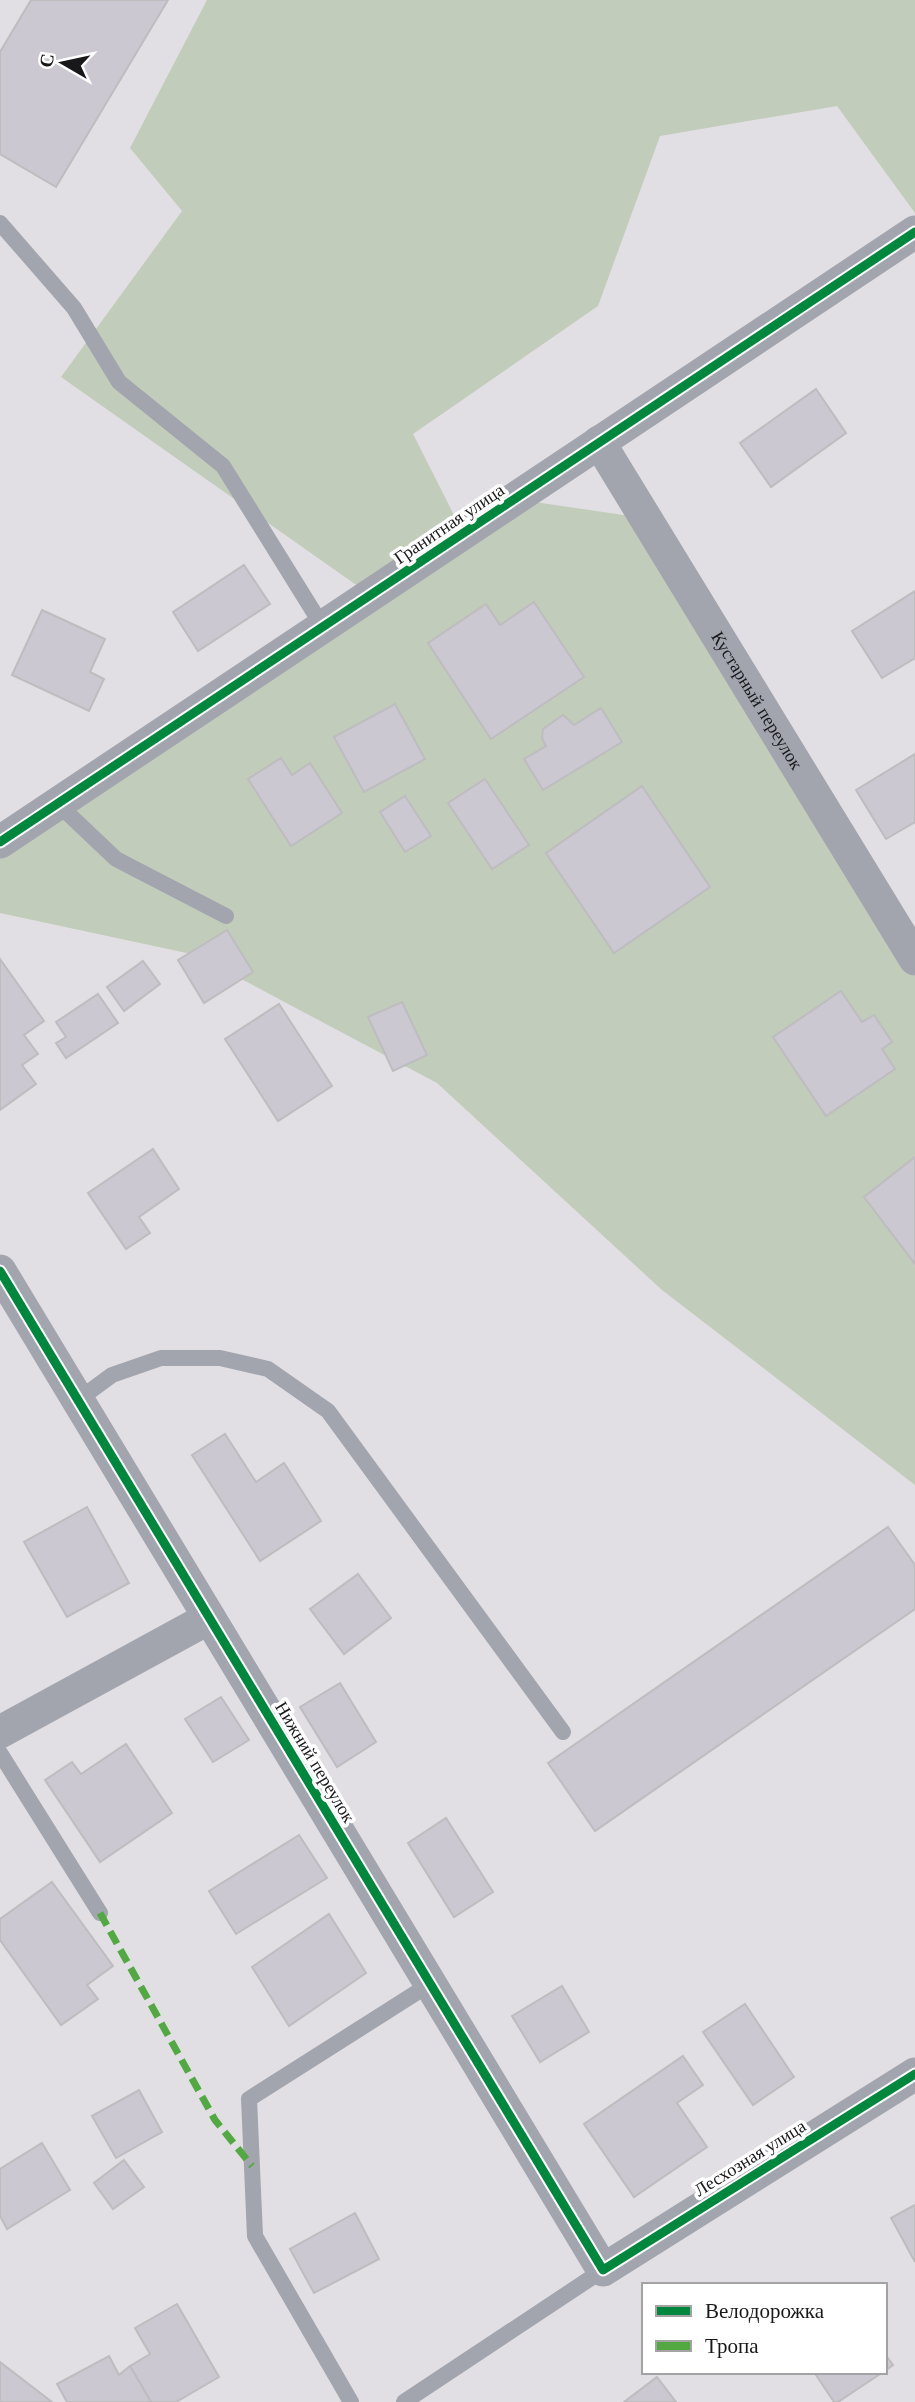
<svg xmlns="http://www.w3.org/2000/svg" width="915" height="2402" viewBox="0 0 915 2402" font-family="'Times New Roman',serif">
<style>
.green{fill:#c2ccba}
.building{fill:#ccc8d2;stroke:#bdbcbf;stroke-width:2}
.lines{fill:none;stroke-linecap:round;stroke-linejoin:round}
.service{stroke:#a2a4ae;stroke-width:16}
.minor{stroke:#a2a4ae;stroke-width:33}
.quiet{stroke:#52a942;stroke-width:7;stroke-dasharray:14 7;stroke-linecap:butt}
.cycleway-casing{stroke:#fff;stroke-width:13}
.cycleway{stroke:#00873e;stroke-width:9}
.labels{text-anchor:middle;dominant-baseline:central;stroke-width:7;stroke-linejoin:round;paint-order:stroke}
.street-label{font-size:18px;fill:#18181a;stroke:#fff}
</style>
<rect width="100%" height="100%" fill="#e1dfe3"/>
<g class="green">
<polygon points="207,0 915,0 915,213 837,106 660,136 598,306 413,434 458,523 362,589 61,377 182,211 130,148"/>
<polygon points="514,499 644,518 915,959 915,1485 662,1290 437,1083 196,955 0,913 0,842"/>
</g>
<g class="building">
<polygon points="31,0 168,0 56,187 0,154 0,52"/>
<polygon points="816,389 846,433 771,487 740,443"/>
<polygon points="244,565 270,604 198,651 173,612"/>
<polygon points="915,591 915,658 882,678 852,631"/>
<polygon points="534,602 584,677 491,739 428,643 486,604 500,625"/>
<polygon points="42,610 105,639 90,672 104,679 89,711 12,675"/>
<polygon points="395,704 425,759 364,792 334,737"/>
<polygon points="601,708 622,742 543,790 524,759 546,746 542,738 543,729 563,715 574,725"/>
<polygon points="915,754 915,822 886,839 856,790"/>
<polygon points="281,758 292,775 310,763 342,813 291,846 248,779"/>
<polygon points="485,779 529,845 492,869 448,803"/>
<polygon points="642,786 710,887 614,953 546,853"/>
<polygon points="405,796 431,836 405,852 380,812"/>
<polygon points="227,930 253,972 204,1003 178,960"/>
<polygon points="0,959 44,1021 24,1035 38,1054 22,1065 36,1084 0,1110"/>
<polygon points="143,961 160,984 124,1011 107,987"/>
<polygon points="841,991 862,1022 874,1015 892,1042 882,1049 895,1069 826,1116 773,1037"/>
<polygon points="98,994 118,1023 66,1058 56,1043 66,1037 56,1022"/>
<polygon points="402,1002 427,1055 393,1071 368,1017"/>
<polygon points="279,1004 332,1086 278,1121 225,1039"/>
<polygon points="153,1149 179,1189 139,1217 150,1233 126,1249 88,1193"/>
<polygon points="915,1157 915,1264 864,1197"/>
<polygon points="225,1434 256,1482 284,1463 321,1521 260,1561 192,1455"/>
<polygon points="87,1507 129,1583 67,1617 24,1542"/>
<polygon points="888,1527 915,1565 915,1609 595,1831 548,1763"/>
<polygon points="358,1574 391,1618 344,1654 310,1609"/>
<polygon points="340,1683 376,1742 337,1767 300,1707"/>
<polygon points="221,1697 249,1740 213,1762 185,1719"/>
<polygon points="126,1744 172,1813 100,1862 45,1780 72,1762 81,1774"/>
<polygon points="446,1818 493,1892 454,1917 408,1843"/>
<polygon points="299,1835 327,1878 236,1934 209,1891"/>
<polygon points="52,1882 113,1966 87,1985 98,1999 61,2025 0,1940 0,1919"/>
<polygon points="329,1914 366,1973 289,2026 252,1967"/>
<polygon points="562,1986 589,2032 540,2062 512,2016"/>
<polygon points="745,2004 794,2077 753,2105 703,2032"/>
<polygon points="683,2056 703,2085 677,2103 707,2147 634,2197 584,2124"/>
<polygon points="139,2090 162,2132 116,2158 92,2116"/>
<polygon points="42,2143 70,2190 7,2229 0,2216 0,2169"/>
<polygon points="124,2160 144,2187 113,2209 94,2183"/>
<polygon points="915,2205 915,2262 891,2218"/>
<polygon points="355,2213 379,2259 314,2293 290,2249"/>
<polygon points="177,2304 219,2377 176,2402 151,2402 130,2366 150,2354 135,2328"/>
<polygon points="885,2354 893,2365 885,2371"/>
<polygon points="109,2356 119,2375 130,2366 151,2402 67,2402 57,2384"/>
<polygon points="0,2362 52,2402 0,2402"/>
<polygon points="814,2372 883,2372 838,2402 834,2402"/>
<polygon points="657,2377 676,2402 624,2402"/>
</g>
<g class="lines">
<g class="service">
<polyline points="0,223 74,308 119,382 223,466 323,627"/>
<polyline points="58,804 116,859 226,916"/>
<polyline points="78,1400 112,1375 161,1358 220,1358 268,1369 328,1411 563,1732"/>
<polyline points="0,1753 100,1913"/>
<polyline points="351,2402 255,2236 249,2099 430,1984"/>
<polyline points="404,2402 603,2270"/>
</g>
<g class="minor">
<path id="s1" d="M599,442L915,959"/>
<polyline points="0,842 915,232"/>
<polyline points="0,1271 603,2270 915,2074"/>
<polyline points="0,1732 209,1618"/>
</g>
<polyline class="quiet" points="100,1913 215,2120 252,2166"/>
<defs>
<g id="cycleway">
<polyline points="0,842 915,232"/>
<polyline points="0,1271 603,2270 915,2074"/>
</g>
</defs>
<use href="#cycleway" class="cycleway-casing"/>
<use href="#cycleway" class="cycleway"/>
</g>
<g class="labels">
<g class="street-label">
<text transform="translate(449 524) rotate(-34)">Гранитная улица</text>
<text stroke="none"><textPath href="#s1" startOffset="303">Кустарный переулок</textPath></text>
<text transform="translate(315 1762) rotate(59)">Нижний переулок</text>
<text transform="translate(750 2158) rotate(-32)">Лесхозная улица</text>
</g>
</g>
<rect x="642" y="2283" width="245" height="91" fill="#ffffff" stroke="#a3a3a3" stroke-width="2"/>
<rect x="656" y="2306" width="35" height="10" fill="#00873e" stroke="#a3a3a3" stroke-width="2"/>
<text x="705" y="2318" font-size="21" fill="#18181a">Велодорожка</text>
<rect x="656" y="2341" width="35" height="10" fill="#52a942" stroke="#a3a3a3" stroke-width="2"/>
<text x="705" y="2353" font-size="21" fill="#18181a">Тропа</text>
<g transform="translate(63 63) rotate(279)" stroke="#ffffff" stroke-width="5" paint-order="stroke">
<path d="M0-5L12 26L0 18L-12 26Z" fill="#18181a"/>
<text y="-10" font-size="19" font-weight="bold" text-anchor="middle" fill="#18181a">С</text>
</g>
</svg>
